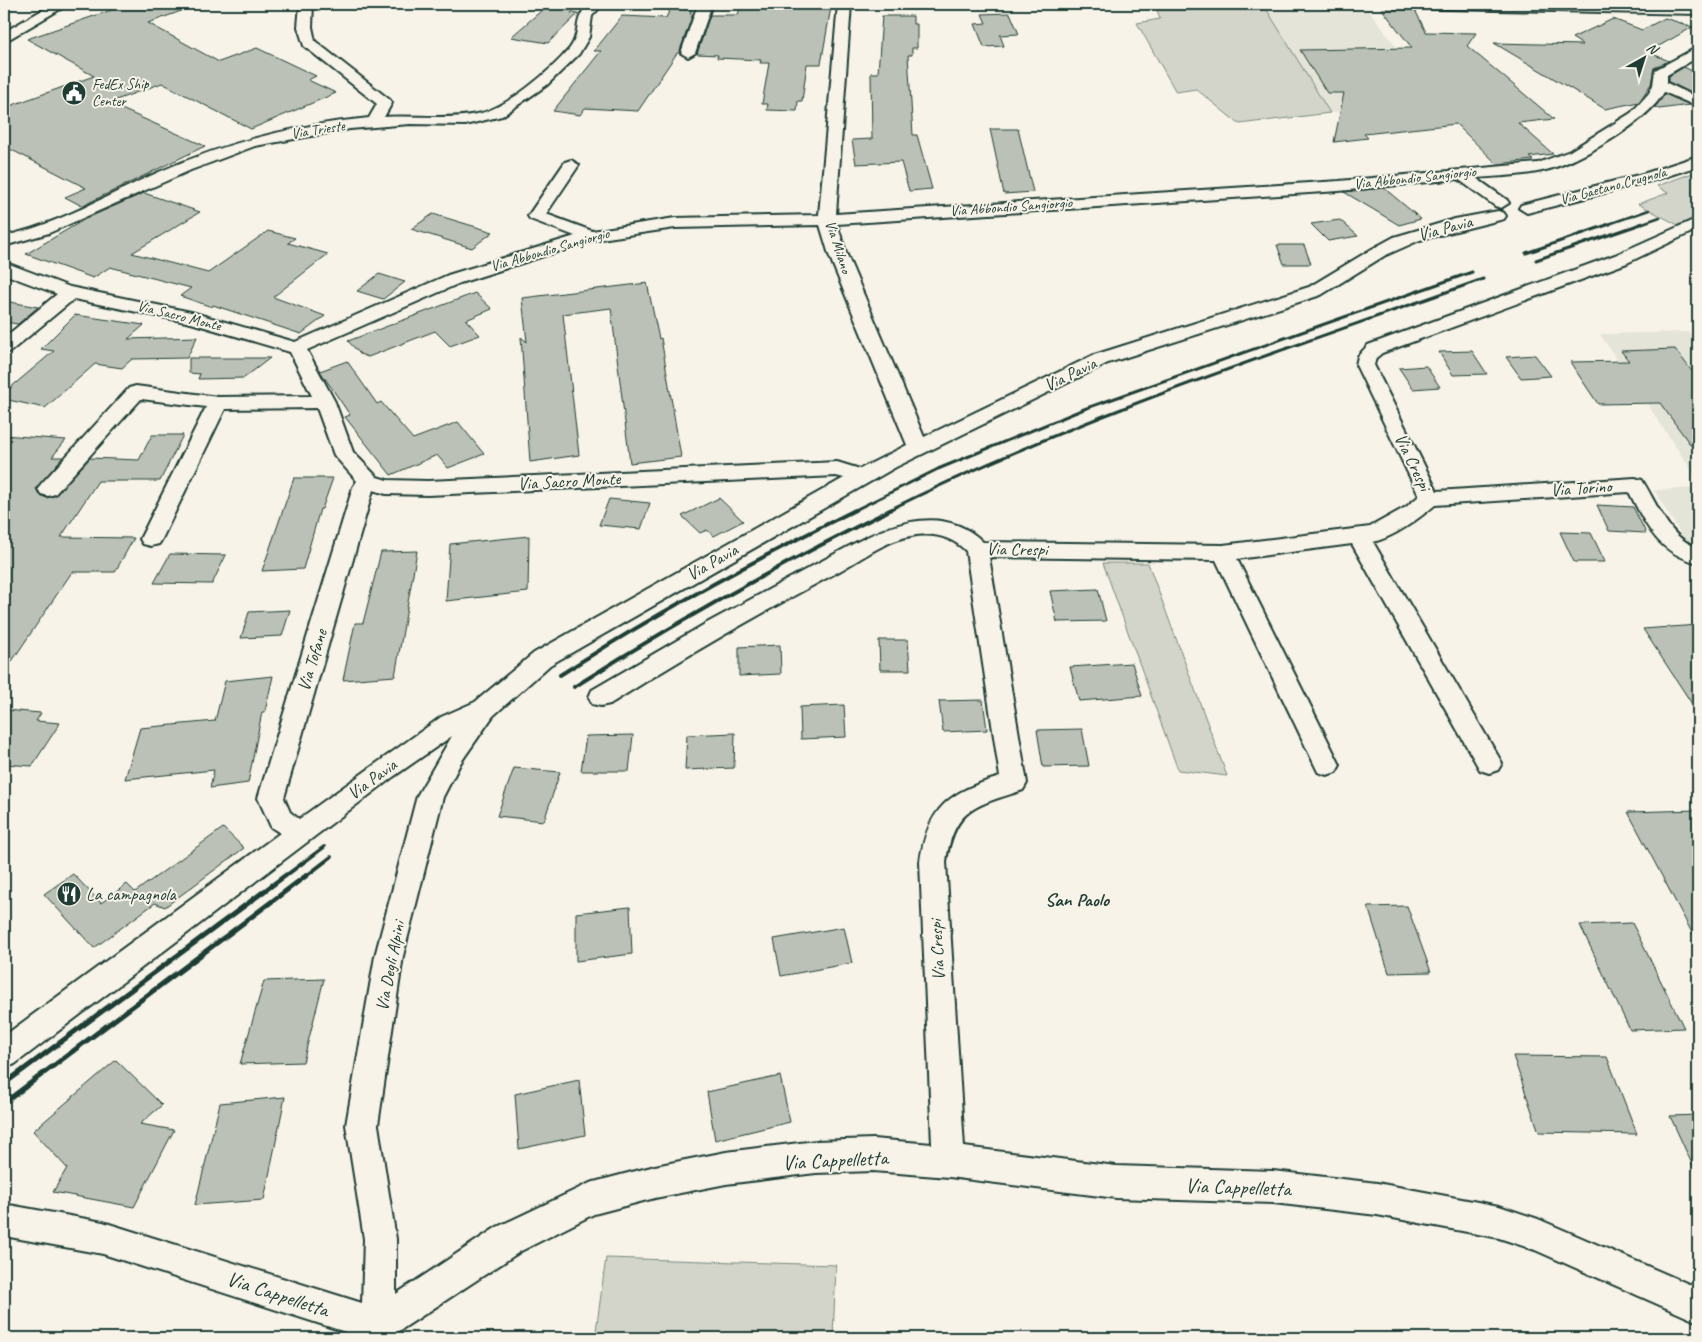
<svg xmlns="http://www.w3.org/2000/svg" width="1702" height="1342" viewBox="0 0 1702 1342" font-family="Caveat,sans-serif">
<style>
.built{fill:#e5e4d9}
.green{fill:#d3d5ca;stroke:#79897f}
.building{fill:#bbc1b6;stroke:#1f3d34}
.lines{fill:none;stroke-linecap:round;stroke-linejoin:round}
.minor-casing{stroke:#1f3d34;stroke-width:4}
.minor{fill:#f7f3e8;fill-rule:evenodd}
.rail-far3{stroke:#1f3d34;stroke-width:2.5}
.rail-far2{stroke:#1f3d34;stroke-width:3}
.rail-far1{stroke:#1f3d34;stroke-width:4}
.rail{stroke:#1f3d34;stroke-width:5}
.labels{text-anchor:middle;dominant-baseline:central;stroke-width:4;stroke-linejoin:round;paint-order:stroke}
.far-poi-label{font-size:15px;fill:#1f3d34;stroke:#f7f3e8;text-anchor:start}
.far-street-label{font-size:15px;fill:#1f3d34;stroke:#f7f3e8}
.street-label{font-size:18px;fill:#1f3d34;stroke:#f7f3e8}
.poi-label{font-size:18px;fill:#1f3d34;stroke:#f7f3e8;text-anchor:start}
.neighbourhood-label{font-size:19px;font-weight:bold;fill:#1f3d34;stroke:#f7f3e8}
.near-street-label{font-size:21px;fill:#1f3d34;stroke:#f7f3e8}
</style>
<rect width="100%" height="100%" fill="#f7f3e8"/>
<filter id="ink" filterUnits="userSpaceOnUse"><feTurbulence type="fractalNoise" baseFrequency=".02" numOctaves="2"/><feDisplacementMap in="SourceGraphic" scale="10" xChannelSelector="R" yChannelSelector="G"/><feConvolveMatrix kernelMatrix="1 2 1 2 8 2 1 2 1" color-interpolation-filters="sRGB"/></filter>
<g filter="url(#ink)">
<g class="built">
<polygon points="1368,9 1436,100 1330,113 1267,10"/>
<polygon points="1689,332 1698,345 1698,480 1600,334"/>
<polygon points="1698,488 1698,548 1685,541 1654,490"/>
</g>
<g class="green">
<polygon points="1157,10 1267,10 1330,113 1239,124 1196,89 1176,92 1137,23 1160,19"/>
<polygon points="1698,171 1698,217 1678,225 1638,204 1668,193 1657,186"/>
<polygon points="1103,563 1148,563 1227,776 1178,770"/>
<polygon points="606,1258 836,1265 833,1338 595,1338"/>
</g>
<g class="building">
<polygon points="129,4 194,4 195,6 148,23 219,62 257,48 316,76 308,80 336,93 251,129 162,83 108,103 205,146 82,206 65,197 86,188 4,146 4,108 94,76 27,39"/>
<polygon points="549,4 583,4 571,13 578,14 548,43 511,37"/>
<polygon points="747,6 831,7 821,64 807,64 802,101 798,101 797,111 767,110 768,104 762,104 769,63 760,63 761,60 717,58 718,55 697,54 710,15 738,15 740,8"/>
<polygon points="670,9 692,10 690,14 693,14 679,53 677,53 638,111 585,108 580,115 553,111 601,51 594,51 622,16 666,18"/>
<polygon points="1382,9 1415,10 1426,32 1476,33 1467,46 1554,119 1518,123 1553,154 1529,157 1533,160 1497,164 1456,124 1364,134 1368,138 1334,142 1344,93 1327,93 1300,50 1412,48"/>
<polygon points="1010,13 1019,34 1000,35 1004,46 984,47 975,24 986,23 982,14"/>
<polygon points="882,16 913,16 913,24 917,24 917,48 912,48 912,55 908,55 913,135 917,135 932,189 909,191 901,162 856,164 852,140 872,139 871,73 878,73"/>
<polygon points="1665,18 1693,27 1648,52 1669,61 1654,68 1651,84 1639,102 1605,109 1494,43 1583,45 1572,38 1613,19 1642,30"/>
<polygon points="1684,67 1698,74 1698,96 1669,82 1669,76"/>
<polygon points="1665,94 1690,105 1659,109 1655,107"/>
<polygon points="990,129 1018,129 1033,192 1004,194"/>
<polygon points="1384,188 1403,204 1421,219 1399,225 1344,192"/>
<polygon points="144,193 200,212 132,253 208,273 268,231 295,238 288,243 328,254 273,297 325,316 301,334 213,305 212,307 180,296 191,288 110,267 93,278 26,254 87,218"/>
<polygon points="433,214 493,232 472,248 411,229"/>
<polygon points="1340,220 1358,236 1328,241 1311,224"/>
<polygon points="1277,245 1304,245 1311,264 1284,264"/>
<polygon points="379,274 405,282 383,299 357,291"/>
<polygon points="647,283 659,339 661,338 681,457 630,463 611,308 563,314 579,455 530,462 521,337 527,342 522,298"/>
<polygon points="475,293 492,309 466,320 480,335 450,346 435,331 368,357 360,354 348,341"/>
<polygon points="4,301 38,307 18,324 4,322"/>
<polygon points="75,315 144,325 128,339 197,337 187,358 132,359 122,368 95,364 45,408 4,399 4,393 54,351 41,349"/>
<polygon points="1675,349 1698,379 1698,455 1660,403 1598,404 1570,362 1629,361 1621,351"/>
<polygon points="1472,351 1487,374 1453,375 1439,352"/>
<polygon points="1535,355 1551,376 1521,378 1506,357"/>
<polygon points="189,358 270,358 244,378 198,379 200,374 189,373"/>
<polygon points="347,361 377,404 381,402 413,439 458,422 484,454 448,468 437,455 391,475 345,417 350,415 320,371"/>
<polygon points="1426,366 1440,387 1413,389 1399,368"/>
<polygon points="4,435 66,440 52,457 63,457 36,488 39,495 47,498 56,495 90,458 139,460 152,435 183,435 160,481 98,481 61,537 134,538 115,572 72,572 4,673"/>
<polygon points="294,478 333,478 322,509 320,509 303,569 262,571"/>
<polygon points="719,498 743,521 714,536 707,530 700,533 682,516"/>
<polygon points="609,499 650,503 641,529 599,525"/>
<polygon points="1597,505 1633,507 1646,533 1609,531"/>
<polygon points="1560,532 1591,533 1605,562 1574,562"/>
<polygon points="529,536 528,592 446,601 450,544"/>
<polygon points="417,551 395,676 343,680 355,623 363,623 381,552"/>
<polygon points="170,554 226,555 212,584 154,583"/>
<polygon points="1098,589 1106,621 1057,622 1050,591"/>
<polygon points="290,610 282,636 241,638 249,612"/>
<polygon points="1698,625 1698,713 1643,629"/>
<polygon points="879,640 908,640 910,670 880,670"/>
<polygon points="780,645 781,674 739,676 739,647"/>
<polygon points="1132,663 1142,696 1079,701 1070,667"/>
<polygon points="273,676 265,712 262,712 248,783 210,788 214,770 125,779 140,728 215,721 225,681"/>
<polygon points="983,700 987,730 943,732 939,701"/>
<polygon points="844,705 846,737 801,739 800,707"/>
<polygon points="4,710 41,713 36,721 60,723 32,766 4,764"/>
<polygon points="1082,729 1089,766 1043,767 1037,730"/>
<polygon points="735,733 734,768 685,770 687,735"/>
<polygon points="633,735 629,771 581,771 586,736"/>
<polygon points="514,768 560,772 544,821 497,816"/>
<polygon points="1698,810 1698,944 1628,812"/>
<polygon points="223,828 244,848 165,907 155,903 94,948 44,894 73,874 101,903 127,884 135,892"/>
<polygon points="1407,906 1431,972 1389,973 1368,907"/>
<polygon points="630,907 632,954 576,961 576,913"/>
<polygon points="1632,923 1684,1028 1630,1030 1580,925"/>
<polygon points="844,927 852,963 781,976 774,939"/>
<polygon points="324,979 303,1062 240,1064 264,981"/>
<polygon points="1513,1056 1607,1057 1637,1134 1539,1132"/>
<polygon points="116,1060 162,1105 140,1124 174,1130 134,1207 53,1192 67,1168 33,1131"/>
<polygon points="780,1076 790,1122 715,1140 707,1092"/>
<polygon points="579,1080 585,1135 519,1149 515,1094"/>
<polygon points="285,1097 264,1200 195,1205 220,1103"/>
<polygon points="1698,1115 1698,1177 1670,1116"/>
</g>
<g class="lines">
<defs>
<g id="minor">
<polygon points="53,4 69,4 4,42 4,32"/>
<path d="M300,4H313L312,27L315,41L390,100L392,103L384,117C415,115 447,120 477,114C506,109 551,71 570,48C582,32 572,20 589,4H603L592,16L589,37L579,54L547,85L502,116L465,125L410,124L350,129L255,146L191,170L49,233L4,246V236C58,225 109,194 159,172C227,142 295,125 369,118L377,104L304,46L298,27Z"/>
<polygon points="698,4 712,4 695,53 688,57 681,53"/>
<path d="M838,4H851L836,214L1339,181L1538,163L1570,151L1631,113L1649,93L1653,85L1655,70L1698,47V57L1667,75V83L1698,98V107L1664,92C1647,123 1576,164 1542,171C1521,176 1498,176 1476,178L1507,200L1509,203L1501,208L1495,206L1458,179L1339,191L837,224L847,255L924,437L1094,355L1309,287L1372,249L1394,237L1455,219L1498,211L1504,213L1506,216L1504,219L1420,240L1384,256L1321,295L1108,363L896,467L550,665L493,716L461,762L443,797L403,956L378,1125L396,1239V1294L497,1227L590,1183L655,1166L726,1152L816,1141L873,1139L932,1144L920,862C928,807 949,792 1000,777L966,551C951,536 932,532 911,536C884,541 860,560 836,573C759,614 684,657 610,704L601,706L592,704L589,697L592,690L705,624L855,543C895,522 946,505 983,542L1223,545L1370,527L1406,507L1419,496L1356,365L1358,356L1368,345L1615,255L1698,218V229L1627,263L1382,353L1376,358L1374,365L1437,491L1635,478L1642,480C1657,503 1669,540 1698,547V563C1657,552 1647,527 1629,492L1435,505C1418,519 1395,537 1373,542L1498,756L1502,763L1498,770L1489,773L1480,770L1352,544L1237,559L1340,765L1336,772L1327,775L1318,772L1216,560L989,557L1027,783L1023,790C976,806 954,807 946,862L964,1147L1116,1166L1273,1171L1377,1183L1499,1206L1538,1219L1698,1288V1322L1535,1250L1499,1238L1377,1215L1273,1203L1116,1198L949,1177L873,1171L816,1173L726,1184L655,1198L594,1214L521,1251L393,1335L392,1338H358V1336L103,1254L4,1236V1204L103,1222L362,1303L364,1239L346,1125L375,956L417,796L452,736L393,777L15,1064L4,1068V1036L280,833L271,827L258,798L353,487L357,481L334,455L317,408L225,409L162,539L159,544L151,546L143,544L140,539L206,407L141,399L55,494L48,496L41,494L38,489L41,484L129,388L136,386L218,397L312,396L290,352L191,323L74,299L11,351L4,353V338L57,294L4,274V262L70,287L191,312L295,342L448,275L575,236L530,219L528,216L565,162L571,160L579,165L546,214L592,231L675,218L819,215ZM820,225L829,255L907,445L860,469L837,462L428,481L387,480L377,477L353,452L335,402L307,350L460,283L594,240L675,228ZM836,476L844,478L534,653L475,702L441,717L299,819L290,812L284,798L373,490L386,494L428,495Z"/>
<polygon points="1394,4 1698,6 1698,14 1401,8"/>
<polygon points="1698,156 1698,166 1658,179 1527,213 1519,208 1521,205 1646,173"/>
</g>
</defs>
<use href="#minor" class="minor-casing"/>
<use href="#minor" class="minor"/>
<g class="rail-far3">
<polyline points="1606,225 1649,210"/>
<polyline points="1637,225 1660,217"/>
</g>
<g class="rail-far2">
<polyline points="1526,253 1610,224"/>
<polyline points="1536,260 1641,224"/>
<polyline points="853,511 938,469 1084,409 1472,272"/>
<path d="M887,511C1078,416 1282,351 1483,279"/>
</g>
<g class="rail-far1">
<path d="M560,675C655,614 754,560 855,510"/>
<path d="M574,687C676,622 781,564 890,510"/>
<polyline points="284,877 324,847"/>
<polyline points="305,877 331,857"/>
</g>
<g class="rail">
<polyline points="4,1084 286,875"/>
<polyline points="4,1103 307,875"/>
</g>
</g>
</g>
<defs>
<symbol id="civic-disc" viewBox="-11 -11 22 22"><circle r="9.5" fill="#1f3d34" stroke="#f7f3e8"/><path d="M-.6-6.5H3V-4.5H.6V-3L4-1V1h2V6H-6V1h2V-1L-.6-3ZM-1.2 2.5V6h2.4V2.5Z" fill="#fff"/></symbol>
<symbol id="restaurant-disc" viewBox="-11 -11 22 22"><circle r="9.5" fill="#1f3d34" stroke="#f7f3e8"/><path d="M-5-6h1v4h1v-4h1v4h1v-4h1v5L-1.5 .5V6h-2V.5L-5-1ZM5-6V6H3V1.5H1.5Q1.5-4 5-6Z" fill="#fff"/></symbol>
</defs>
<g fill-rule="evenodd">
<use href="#civic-disc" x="60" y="79" width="28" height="28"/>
<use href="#restaurant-disc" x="55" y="880" width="28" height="28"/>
</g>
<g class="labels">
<g class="far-poi-label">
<text x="92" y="84">FedEx Ship<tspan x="92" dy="17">Center</tspan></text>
</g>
<g class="far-street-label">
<text transform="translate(318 130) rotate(-9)">Via Trieste</text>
<text transform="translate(1415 178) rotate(-6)">Via Abbondio Sangiorgio</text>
<text transform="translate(1613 186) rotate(-15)">Via Gaetano Crugnola</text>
<text transform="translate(1011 207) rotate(-4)">Via Abbondio Sangiorgio</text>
<text transform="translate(838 247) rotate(72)">Via Milano</text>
<text transform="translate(550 250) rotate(-16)">Via Abbondio Sangiorgio</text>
<text transform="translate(179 316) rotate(14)">Via Sacro Monte</text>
</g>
<g class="street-label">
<text transform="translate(1445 228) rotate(-15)">Via Pavia</text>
<text transform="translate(1070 374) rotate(-26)">Via Pavia</text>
<text transform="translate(1413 462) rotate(64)">Via Crespi</text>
<text transform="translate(569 481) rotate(-3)">Via Sacro Monte</text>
<text transform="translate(1581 488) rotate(-4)">Via Torino</text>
<text transform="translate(1017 549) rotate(1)">Via Crespi</text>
<text transform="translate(712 562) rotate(-30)">Via Pavia</text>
<text transform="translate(312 660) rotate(-73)">Via Tofane</text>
<text transform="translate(372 779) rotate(-36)">Via Pavia</text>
<text transform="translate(937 950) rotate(-93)">Via Crespi</text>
<text transform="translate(390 966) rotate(-79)">Via Degli Alpini</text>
</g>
<g class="poi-label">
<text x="86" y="894">La campagnola</text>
</g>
<g class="neighbourhood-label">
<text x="1077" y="900">San Paolo</text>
</g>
<g class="near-street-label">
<text transform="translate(835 1160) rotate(-3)">Via Cappelletta</text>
<text transform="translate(1238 1187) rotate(2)">Via Cappelletta</text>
<text transform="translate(278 1294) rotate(18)">Via Cappelletta</text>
</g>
</g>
<rect width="1702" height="1342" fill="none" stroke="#f7f3e8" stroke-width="20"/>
<rect x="10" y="10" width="1682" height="1322" fill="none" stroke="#1f3d34" stroke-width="2" filter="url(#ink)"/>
<g transform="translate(1644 58) rotate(39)" stroke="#f7f3e8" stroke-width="4" paint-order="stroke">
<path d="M0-4L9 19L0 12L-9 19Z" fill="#1f3d34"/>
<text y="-8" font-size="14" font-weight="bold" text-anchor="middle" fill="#1f3d34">N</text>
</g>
</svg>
